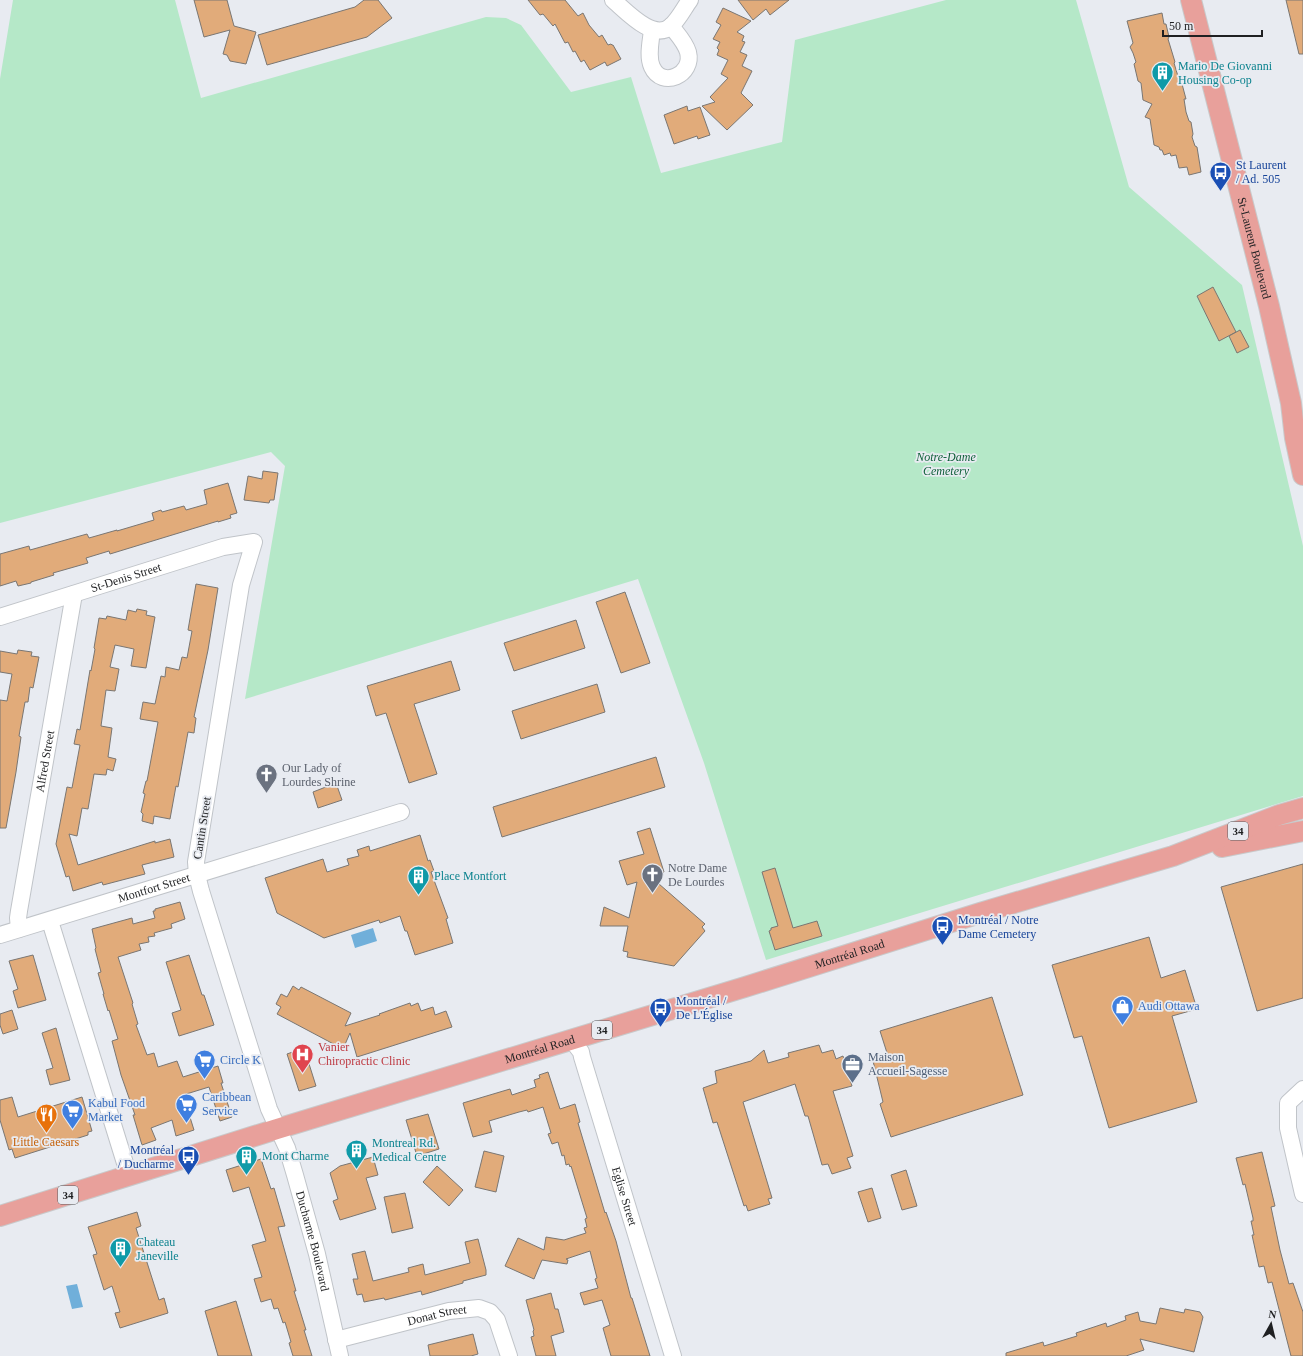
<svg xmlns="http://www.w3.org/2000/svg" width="1303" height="1356" viewBox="0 0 1303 1356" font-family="Georgia,serif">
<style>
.green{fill:#b5e8c8}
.water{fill:#70afda}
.building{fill:#e1ab7a;stroke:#7a7672}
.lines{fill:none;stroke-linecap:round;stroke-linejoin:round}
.minor-casing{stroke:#c0c4c9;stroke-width:18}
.major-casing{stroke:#c9c9ca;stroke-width:22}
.minor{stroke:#fff;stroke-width:16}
.major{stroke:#e8a09b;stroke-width:20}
.labels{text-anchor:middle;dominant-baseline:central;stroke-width:3.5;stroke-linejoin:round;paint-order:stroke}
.shield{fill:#e8ebf1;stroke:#5b5d60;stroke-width:1}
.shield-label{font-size:11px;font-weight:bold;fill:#1f2022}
.culture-label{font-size:12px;fill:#0d838f;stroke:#e8ebf1;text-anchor:start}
.transit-label{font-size:12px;fill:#164399;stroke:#e8ebf1;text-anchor:start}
.street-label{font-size:12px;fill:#1f2022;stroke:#e8ebf1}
.park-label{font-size:12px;font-style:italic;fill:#0e5f39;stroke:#e8ebf1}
.worship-label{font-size:12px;fill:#5b616d;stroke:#e8ebf1;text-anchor:start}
.shop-label{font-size:12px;fill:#366cbe;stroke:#e8ebf1;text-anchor:start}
.health-label{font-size:12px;fill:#be3a42;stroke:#e8ebf1;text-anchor:start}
.service-label{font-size:12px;fill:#4e5e75;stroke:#e8ebf1;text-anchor:start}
.food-label{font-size:12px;fill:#c56008;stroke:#e8ebf1}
</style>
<rect width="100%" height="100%" fill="#e8ebf1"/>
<polygon class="green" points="13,0 175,0 201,98 486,17 506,18 521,25 571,92 631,77 661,173 782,142 795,40 946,0 1076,0 1129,187 1242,285 1303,546 1303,796 766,960 704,763 638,579 245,699 285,466 271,452 0,523 0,79"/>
<g class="water">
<polygon points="373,928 377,941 355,948 351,935"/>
<polygon points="77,1284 83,1307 72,1309 66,1286"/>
</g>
<g class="building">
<polygon points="194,0 227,0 234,26 256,32 246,64 230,61 227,55 223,54 230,30 204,37"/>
<polygon points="364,0 378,0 392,18 367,37 267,65 258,35 355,7"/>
<polygon points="528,0 565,0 578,16 583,13 589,25 599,37 602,35 608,45 611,44 612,45 613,45 621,59 607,66 605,62 590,70 584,60 581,62 575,51 573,52 568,42 565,43 555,24 553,26 543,14 540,15"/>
<polygon points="738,0 789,0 770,15 766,9 753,20"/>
<polygon points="1286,0 1303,0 1303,54 1299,54"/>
<polygon points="723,8 751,21 737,32 744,36 742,41 745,42 740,52 747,55 742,66 752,71 741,93 753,105 727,130 702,106 715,102 710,97 728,78 721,74 728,60 717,55 719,50 717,48 720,42 713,39 721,25 716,22"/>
<polygon points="1162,13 1164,24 1166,24 1169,37 1168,39 1175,62 1174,63 1177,73 1181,85 1182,84 1186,99 1184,99 1186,112 1189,121 1191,122 1193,134 1192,137 1195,146 1197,147 1201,172 1189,175 1187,167 1179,168 1176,155 1171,156 1170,153 1164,155 1162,150 1160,150 1159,147 1154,145 1150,119 1145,117 1152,104 1143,100 1141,83 1138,81 1134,64 1136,62 1133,53 1130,47 1133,43 1127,21"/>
<polygon points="687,106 688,111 700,107 710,135 698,139 697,136 674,144 664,115"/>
<polygon points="1213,287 1236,332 1219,341 1197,296"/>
<polygon points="1240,330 1249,347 1237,353 1229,336"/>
<polygon points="263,471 278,473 274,500 270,500 269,503 244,500 248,476 262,479"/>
<polygon points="228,483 237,513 230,515 231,518 218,522 218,521 110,554 109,551 86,558 88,563 53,573 54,575 31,582 31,583 18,586 16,581 0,586 0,554 29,546 30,550 87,534 89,538 117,530 117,531 154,520 152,513 161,510 162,512 184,506 186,510 207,504 204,490"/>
<polygon points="196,584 218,588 208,650 194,717 196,718 194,733 188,732 178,787 176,786 170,819 154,816 153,824 142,821 143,814 141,812 145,794 143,793 146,781 147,781 158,722 140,719 143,702 155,704 161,676 165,677 166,667 179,670 182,657 187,658 192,631 188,630"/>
<polygon points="625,592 650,663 621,673 596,602"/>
<polygon points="137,609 147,611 146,615 155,617 146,668 131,666 134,649 115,645 110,667 119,669 115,691 106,690 101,726 112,728 108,757 116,759 113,771 107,769 106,775 94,774 88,809 82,808 77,836 69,834 78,865 155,841 155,843 170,839 174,857 142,865 145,874 103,885 102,882 73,891 69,876 66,877 56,844 67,787 72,788 80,745 74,744 77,729 80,730 90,670 91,671 95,649 94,648 99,618 106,619 107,616 126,620 128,610 136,612"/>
<polygon points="576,620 585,648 514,671 504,643"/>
<polygon points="18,650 32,652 31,656 39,657 33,688 30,687 28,702 25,702 19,736 21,737 16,772 6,828 0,828 0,700 7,701 12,674 0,672 0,651 17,654"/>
<polygon points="451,661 460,690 414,704 437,774 409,783 386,713 376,716 367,686"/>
<polygon points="597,684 605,712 521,739 512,711"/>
<polygon points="656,757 665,787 502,837 493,807"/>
<polygon points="336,783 342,800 318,808 313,792"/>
<polygon points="650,828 664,872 651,877 705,924 702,927 705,931 674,966 627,957 628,952 623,951 628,926 600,926 604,907 629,918 637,882 627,885 619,861 644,854 637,832"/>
<polygon points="420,835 428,861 430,860 434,871 431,872 448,918 446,919 453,943 415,955 407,931 405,931 400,916 380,923 379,920 324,938 277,913 265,878 323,859 327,872 349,865 347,859 359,856 357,850 369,846 370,851"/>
<polygon points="1303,864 1303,998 1257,1011 1221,887"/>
<polygon points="775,868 793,928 817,921 822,936 775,950 769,931 771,930 771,928 778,926 762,872"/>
<polygon points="180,902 185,919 171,924 172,928 154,933 155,936 148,937 149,942 139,944 141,950 118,957 133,1003 132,1004 138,1024 136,1025 147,1055 154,1053 158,1067 177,1061 183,1077 218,1066 223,1083 221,1083 232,1117 220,1121 209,1087 183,1095 194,1130 176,1136 172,1120 151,1128 156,1140 142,1145 133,1115 135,1115 121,1075 112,1041 118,1039 109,1010 108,1011 103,994 104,994 98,973 101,972 95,949 96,948 92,929 132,918 133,924 155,918 153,911 155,911 155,909"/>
<polygon points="1149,937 1161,978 1185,970 1197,1009 1172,1016 1197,1102 1109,1128 1082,1036 1074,1038 1052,965"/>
<polygon points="33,955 46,1000 18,1008 13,991 18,989 9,961"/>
<polygon points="189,955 202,995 204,995 214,1025 179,1036 172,1013 181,1010 166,962"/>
<polygon points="293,986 299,990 301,987 351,1013 345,1026 380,1015 379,1014 410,1003 411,1006 418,1003 421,1011 433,1007 435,1015 446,1011 452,1027 357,1057 350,1033 343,1049 277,1014 281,1007 276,1004 281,994 287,997"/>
<polygon points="992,997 1023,1095 891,1137 880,1104 883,1102 873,1061 888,1056 880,1031"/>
<polygon points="12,1010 18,1029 3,1034 0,1025 0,1014"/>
<polygon points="56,1028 70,1080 50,1085 46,1070 53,1068 42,1033"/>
<polygon points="819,1045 822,1053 833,1050 836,1059 843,1056 852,1086 833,1091 853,1156 847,1158 851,1168 832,1174 828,1164 822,1165 808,1116 805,1116 795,1084 743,1102 772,1198 768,1199 770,1204 748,1211 746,1205 744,1206 717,1122 713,1123 703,1088 717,1083 715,1071 751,1061 764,1050 768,1063 789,1057 788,1053"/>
<polygon points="304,1048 316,1086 299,1091 287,1054"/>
<polygon points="548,1072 560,1109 575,1104 580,1122 578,1123 605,1213 606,1212 616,1241 631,1298 632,1298 650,1356 611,1356 603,1328 610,1325 602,1300 584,1305 580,1293 598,1288 595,1279 597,1278 590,1251 566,1259 568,1260 567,1264 542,1260 534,1279 505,1266 518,1238 544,1250 546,1237 564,1240 586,1233 584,1228 587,1227 585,1219 587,1218 571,1166 570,1167 569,1164 566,1165 564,1155 562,1156 558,1142 552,1144 548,1134 551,1133 543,1107 528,1112 527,1110 519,1112 489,1121 492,1132 473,1137 463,1103 510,1089 512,1095 536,1087 534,1080 540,1078 539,1075"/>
<polygon points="12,1097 18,1117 82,1097 92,1131 88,1132 88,1135 15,1158 12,1149 9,1150 0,1120 0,1100"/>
<polygon points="428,1114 439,1149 417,1156 406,1120"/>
<polygon points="484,1151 504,1156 496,1192 475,1187"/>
<polygon points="1262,1152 1275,1206 1271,1207 1280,1250 1289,1284 1293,1283 1303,1312 1303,1356 1291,1356 1272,1282 1268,1283 1264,1266 1259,1267 1252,1235 1254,1235 1251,1221 1253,1221 1253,1218 1245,1184 1243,1185 1236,1158"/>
<polygon points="373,1157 378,1175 366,1178 376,1209 340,1220 333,1201 338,1199 330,1173 340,1166"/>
<polygon points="261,1159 271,1189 274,1188 285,1226 278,1227 296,1291 294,1291 306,1330 304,1330 312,1356 293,1356 289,1343 291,1342 285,1322 283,1323 278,1308 274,1309 271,1299 261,1302 254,1279 262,1277 252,1245 266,1241 249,1187 233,1192 226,1170"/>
<polygon points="437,1166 463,1190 449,1206 423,1182"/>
<polygon points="906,1170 917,1206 902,1210 891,1175"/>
<polygon points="872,1188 881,1218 868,1222 858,1192"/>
<polygon points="405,1193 413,1228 392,1233 384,1197"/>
<polygon points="137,1212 141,1226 136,1228 159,1300 164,1298 168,1313 120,1328 115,1313 120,1312 112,1286 104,1290 93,1255 97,1254 88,1227"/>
<polygon points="478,1239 486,1270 486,1275 463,1281 463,1283 422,1295 421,1291 385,1300 384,1298 364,1302 362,1294 357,1295 353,1279 358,1279 352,1254 365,1251 373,1281 409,1272 408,1268 423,1264 425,1275 470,1263 465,1242"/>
<polygon points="551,1293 555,1309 558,1309 564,1332 551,1336 556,1356 536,1356 531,1337 534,1336 533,1331 534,1330 526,1300"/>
<polygon points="236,1301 252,1356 218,1356 205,1311"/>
<polygon points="1160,1308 1184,1313 1185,1309 1200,1312 1203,1317 1194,1352 1140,1339 1144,1350 1126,1356 1006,1356 1006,1353 1043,1342 1044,1346 1077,1336 1076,1333 1106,1323 1107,1327 1126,1320 1125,1316 1138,1312 1140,1321 1156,1324"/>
<polygon points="473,1334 478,1354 471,1356 430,1356 428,1345"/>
</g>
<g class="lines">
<defs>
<g id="minor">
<path d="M613,0C626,11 654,42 671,26C679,19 684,8 690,0"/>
<path d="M652,30C651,41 647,56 652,67C662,89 694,75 688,52C685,42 677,34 671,26"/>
<path id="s1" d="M0,617L223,547L254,542L241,585L196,862L197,875L201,891L269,1109L287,1148L295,1175L317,1254L340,1356"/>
<polyline points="50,921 129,1176"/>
<path id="s2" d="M19,929L18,918L19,911L74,594"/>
<path id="s3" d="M0,935L401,812"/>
<path id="s4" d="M571,1039L581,1052L582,1057L673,1356"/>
<polyline points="1303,1089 1288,1103 1288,1128 1303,1194"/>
<path id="s5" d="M336,1340L449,1311L479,1308L490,1312L497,1320L509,1356"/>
</g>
<g id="major">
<path id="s6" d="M1191,0L1269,306L1291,403L1295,438L1303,475"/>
<polyline points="1222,847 1303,831"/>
<path id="s7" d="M0,1216L277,1129L745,987L980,913L1173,856L1279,815L1303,808"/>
</g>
</defs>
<use href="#minor" class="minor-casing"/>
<use href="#major" class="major-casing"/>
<use href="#minor" class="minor"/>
<use href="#major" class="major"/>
</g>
<defs>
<symbol id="building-pin" viewBox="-11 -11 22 30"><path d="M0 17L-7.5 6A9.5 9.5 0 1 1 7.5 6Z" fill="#0f9aa8" stroke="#e8ebf1"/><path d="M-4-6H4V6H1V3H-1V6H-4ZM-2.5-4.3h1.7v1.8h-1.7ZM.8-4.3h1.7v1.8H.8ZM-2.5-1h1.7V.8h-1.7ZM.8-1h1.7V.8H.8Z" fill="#fff"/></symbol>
<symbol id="bus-pin" viewBox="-11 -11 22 30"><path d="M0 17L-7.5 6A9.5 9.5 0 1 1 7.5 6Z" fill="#1a4fb4" stroke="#e8ebf1"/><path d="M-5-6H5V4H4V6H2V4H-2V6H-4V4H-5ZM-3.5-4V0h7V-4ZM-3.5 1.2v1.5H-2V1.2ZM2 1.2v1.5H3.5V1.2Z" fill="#fff"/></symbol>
<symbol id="church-pin" viewBox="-11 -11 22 30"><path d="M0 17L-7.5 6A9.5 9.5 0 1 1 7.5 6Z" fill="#6b7280" stroke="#e8ebf1"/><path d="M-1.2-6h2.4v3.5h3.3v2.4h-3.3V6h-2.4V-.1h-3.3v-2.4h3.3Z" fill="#fff"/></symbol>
<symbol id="shop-pin" viewBox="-11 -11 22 30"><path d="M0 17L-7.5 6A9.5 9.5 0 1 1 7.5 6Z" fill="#3f7fe0" stroke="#e8ebf1"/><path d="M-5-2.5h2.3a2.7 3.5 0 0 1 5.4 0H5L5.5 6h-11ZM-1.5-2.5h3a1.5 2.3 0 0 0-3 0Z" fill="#fff"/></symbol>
<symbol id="hospital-pin" viewBox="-11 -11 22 30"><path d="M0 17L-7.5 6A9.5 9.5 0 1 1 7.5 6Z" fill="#e0444e" stroke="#e8ebf1"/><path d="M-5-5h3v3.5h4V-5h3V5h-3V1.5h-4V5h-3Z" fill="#fff"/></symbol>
<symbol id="supermarket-pin" viewBox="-11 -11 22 30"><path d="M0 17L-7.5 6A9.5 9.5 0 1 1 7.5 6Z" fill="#3f7fe0" stroke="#e8ebf1"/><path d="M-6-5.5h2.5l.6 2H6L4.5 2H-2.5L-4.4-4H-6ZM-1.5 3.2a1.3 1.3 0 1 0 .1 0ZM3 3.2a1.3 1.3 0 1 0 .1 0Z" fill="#fff"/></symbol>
<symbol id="office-pin" viewBox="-11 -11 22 30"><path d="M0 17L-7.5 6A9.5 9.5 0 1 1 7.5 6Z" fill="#5c6f8a" stroke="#e8ebf1"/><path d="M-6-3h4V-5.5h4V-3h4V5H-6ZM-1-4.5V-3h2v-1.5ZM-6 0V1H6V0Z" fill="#fff"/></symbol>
<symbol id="restaurant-pin" viewBox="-11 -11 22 30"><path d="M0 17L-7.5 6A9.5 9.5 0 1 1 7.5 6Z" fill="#e8710a" stroke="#e8ebf1"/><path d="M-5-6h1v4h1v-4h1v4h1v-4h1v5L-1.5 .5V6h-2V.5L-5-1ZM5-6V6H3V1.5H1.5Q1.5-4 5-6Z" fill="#fff"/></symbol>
</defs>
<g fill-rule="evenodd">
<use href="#building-pin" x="1150" y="60" width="25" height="34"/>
<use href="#bus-pin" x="1208" y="160" width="25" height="34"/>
<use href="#church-pin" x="254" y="762" width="25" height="34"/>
<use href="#church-pin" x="640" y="862" width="25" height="34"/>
<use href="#building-pin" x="406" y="864" width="25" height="34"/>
<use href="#bus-pin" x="930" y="914" width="25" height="34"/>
<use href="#shop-pin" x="1110" y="994" width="25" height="34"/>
<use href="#bus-pin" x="648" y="996" width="25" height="34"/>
<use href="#hospital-pin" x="290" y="1042" width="25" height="34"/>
<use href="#supermarket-pin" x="192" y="1048" width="25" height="34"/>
<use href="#office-pin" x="840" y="1052" width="25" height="34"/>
<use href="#supermarket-pin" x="174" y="1092" width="25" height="34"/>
<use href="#supermarket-pin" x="60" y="1098" width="25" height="34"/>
<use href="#restaurant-pin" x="34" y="1102" width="25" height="34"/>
<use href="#building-pin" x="344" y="1138" width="25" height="34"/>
<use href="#building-pin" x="234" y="1144" width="25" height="34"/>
<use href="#bus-pin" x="176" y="1144" width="25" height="34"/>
<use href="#building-pin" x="108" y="1236" width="25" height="34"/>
</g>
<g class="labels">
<g class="shield">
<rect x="1228" y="822" width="20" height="18" rx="3"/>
<rect x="592" y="1021" width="20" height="18" rx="3"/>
<rect x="58" y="1186" width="20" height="18" rx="3"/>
</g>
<g class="shield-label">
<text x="1238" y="831">34</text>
<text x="602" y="1030">34</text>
<text x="68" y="1195">34</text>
</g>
<g class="culture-label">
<text x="1178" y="66">Mario De Giovanni<tspan x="1178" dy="14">Housing Co-op</tspan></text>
<text x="434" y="876">Place Montfort</text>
<text x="372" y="1143">Montreal Rd.<tspan x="372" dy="14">Medical Centre</tspan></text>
<text x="262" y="1156">Mont Charme</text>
<text x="136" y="1242">Chateau<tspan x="136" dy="14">Janeville</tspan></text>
</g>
<g class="transit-label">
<text x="1236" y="165">St Laurent<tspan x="1236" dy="14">/ Ad. 505</tspan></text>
<text x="958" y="920">Montréal / Notre<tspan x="958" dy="14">Dame Cemetery</tspan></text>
<text x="676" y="1001">Montréal /<tspan x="676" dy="14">De L'Église</tspan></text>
<text x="174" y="1150" text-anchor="end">Montréal<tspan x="174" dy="14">/ Ducharme</tspan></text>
</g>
<g class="street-label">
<text stroke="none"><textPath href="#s6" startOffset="256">St-Laurent Boulevard</textPath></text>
<text stroke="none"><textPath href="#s1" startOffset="132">St-Denis Street</textPath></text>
<text stroke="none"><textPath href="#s2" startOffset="170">Alfred Street</textPath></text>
<text transform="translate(202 828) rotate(-81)">Cantin Street</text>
<text stroke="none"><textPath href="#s3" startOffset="161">Montfort Street</textPath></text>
<text stroke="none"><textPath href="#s7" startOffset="889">Montréal Road</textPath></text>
<text stroke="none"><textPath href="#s7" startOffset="565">Montréal Road</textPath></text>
<text stroke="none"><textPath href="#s4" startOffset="167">Eglise Street</textPath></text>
<text stroke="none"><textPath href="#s1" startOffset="988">Ducharme Boulevard</textPath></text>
<text stroke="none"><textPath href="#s5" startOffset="104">Donat Street</textPath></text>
</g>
<g class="park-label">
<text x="946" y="457">Notre-Dame<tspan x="946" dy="14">Cemetery</tspan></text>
</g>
<g class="worship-label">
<text x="282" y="768">Our Lady of<tspan x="282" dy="14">Lourdes Shrine</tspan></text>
<text x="668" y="868">Notre Dame<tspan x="668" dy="14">De Lourdes</tspan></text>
</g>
<g class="shop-label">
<text x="1138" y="1006">Audi Ottawa</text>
<text x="220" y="1060">Circle K</text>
<text x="202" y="1097">Caribbean<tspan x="202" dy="14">Service</tspan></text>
<text x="88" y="1103">Kabul Food<tspan x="88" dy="14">Market</tspan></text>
</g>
<g class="health-label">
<text x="318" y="1047">Vanier<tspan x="318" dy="14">Chiropractic Clinic</tspan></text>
</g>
<g class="service-label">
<text x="868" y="1057">Maison<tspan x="868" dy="14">Accueil-Sagesse</tspan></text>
</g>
<g class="food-label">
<text x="46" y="1142">Little Caesars</text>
</g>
</g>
<g transform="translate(1271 1324) rotate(8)" stroke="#e8ebf1" stroke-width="3" paint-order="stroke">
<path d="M0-3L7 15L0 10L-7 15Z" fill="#1f2022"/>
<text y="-6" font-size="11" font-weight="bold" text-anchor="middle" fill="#1f2022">N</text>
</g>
<path d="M1163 30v6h99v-6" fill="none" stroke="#1f2022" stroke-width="2"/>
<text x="1169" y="30" font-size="12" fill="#1f2022" stroke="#e8ebf1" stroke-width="3" paint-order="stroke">50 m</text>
</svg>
